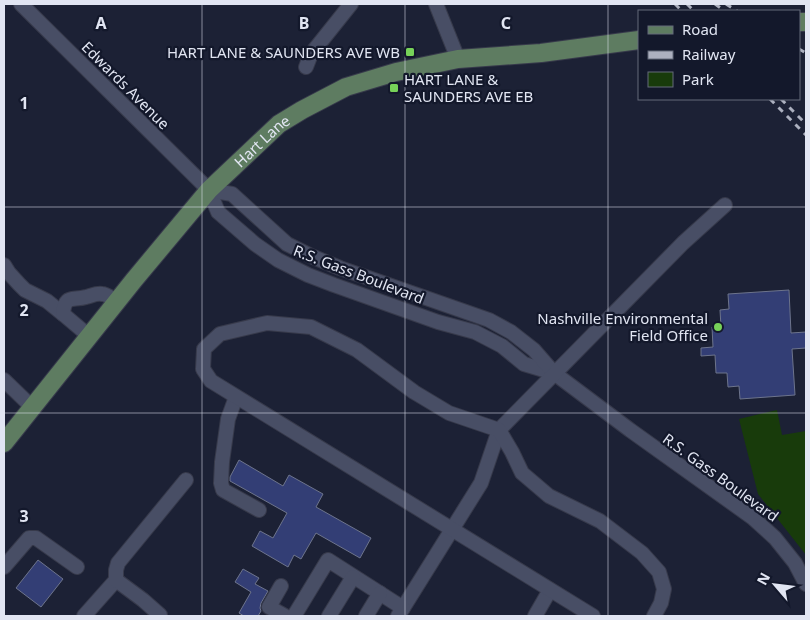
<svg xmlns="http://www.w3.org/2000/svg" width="810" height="620" viewBox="0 0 810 620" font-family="'Noto Sans',sans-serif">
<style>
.green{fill:#183b0b}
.building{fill:#333e75;stroke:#6d748c}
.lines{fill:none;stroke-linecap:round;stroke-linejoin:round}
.minor-casing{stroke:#373a4b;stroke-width:16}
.major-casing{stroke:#373a4b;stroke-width:20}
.minor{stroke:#484e65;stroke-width:14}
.major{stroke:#5e7c61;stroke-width:18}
.rail{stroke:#acb0bf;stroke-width:3;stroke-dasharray:6 6;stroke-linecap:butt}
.grid{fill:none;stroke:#e1e5f2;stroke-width:1;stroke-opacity:0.55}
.poi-dot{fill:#77d259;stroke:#13182b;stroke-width:2}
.labels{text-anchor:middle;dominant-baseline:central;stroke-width:4.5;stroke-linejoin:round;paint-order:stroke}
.poi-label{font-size:15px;fill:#e1e5f2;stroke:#13182b;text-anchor:end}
.street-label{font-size:15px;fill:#e1e5f2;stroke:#13182b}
.grid-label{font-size:16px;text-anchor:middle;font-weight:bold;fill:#e1e5f2;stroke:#13182b;stroke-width:4.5;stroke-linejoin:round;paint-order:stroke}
</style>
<rect width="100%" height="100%" fill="#1c2135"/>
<polygon class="green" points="777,410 782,435 806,431 806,555 758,494 739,419"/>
<g class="building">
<polygon points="789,290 791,333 806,332 806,348 792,349 795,395 740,399 739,386 728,387 727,373 716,373 715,355 701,356 701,348 713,347 712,327 721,327 720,310 729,309 728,294"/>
<polygon points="239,460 283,486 289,475 323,494 316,507 371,538 360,558 316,533 301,559 294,555 288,567 252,546 260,531 273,538 287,513 230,481 230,477"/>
<polygon points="38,560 63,579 41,607 16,588"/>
<polygon points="243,569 259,578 255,584 268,591 261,603 260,608 261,611 258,616 244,616 239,613 251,592 235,582"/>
</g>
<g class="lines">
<defs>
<g id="minor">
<polyline points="21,4 209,190 218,212 255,244 278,260 308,275 334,285 438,322 475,332 502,346 524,364 554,373"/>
<polyline points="436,4 458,59"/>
<polyline points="306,67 311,54 351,4"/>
<polyline points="209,190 232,194 287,244 311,256 340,268 489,320 511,332 534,350 554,373 630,430 753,518 775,538 795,563 806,584"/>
<polyline points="4,265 9,273 19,284 25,290 47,301 63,314"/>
<path d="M89,336L63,314C65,294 72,301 86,297C91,296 96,293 102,294C107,294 112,299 116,301"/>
<polyline points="4,380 32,407"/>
<polyline points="236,397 228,419 222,462 221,483 223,490 259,510"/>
<polyline points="4,567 29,538 36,538 77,567"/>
<polyline points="281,586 269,607 285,616"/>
<polyline points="403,608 481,483 499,430 683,243 725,205"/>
<polyline points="84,616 116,580"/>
<polyline points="160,616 160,615 143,600 116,580 116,570 118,563 186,480"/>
<polyline points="294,616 328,560 403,608 398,616"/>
<polyline points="329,616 353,577"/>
<polyline points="366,616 380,593"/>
<polyline points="535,616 550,590"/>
<polyline points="593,616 211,381 203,369 204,349 220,334 267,323 311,327 357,350 414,392 449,413 499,430 512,452 522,473 549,496 600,521 642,553 659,572 664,589 661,603 654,616"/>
</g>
<g id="major">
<polyline points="799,22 806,22"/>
<path id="s1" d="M4,443L134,280L209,190L279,124L302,110L346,87L396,72L458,59L541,53L639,40"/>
</g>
</defs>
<use href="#minor" class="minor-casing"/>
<use href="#major" class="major-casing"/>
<use href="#minor" class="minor"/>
<use href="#major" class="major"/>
<g class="rail">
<polyline points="675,4 682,11"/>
<polyline points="687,4 694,11"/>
<polyline points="715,4 725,11"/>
<polyline points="726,4 737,11"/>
<polyline points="799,49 806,53"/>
<polyline points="770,99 806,135"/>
<polyline points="781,99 806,124"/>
</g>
</g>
<path class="grid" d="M202,4V616M405,4V616M608,4V616M4,207H806M4,413H806"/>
<g class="poi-dot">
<rect x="405" y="47" width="10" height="10" rx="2.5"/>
<rect x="389" y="83" width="10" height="10" rx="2.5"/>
<circle cx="718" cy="327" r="5"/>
</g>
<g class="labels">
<g class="poi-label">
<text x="400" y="52">HART LANE &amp; SAUNDERS AVE WB</text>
<text x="404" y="79" text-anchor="start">HART LANE &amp;<tspan x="404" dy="17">SAUNDERS AVE EB</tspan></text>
<text x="708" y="318">Nashville Environmental<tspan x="708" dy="17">Field Office</tspan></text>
</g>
<g class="street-label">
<text transform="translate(126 85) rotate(45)">Edwards Avenue</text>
<text stroke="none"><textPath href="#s1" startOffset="398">Hart Lane</textPath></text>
<text transform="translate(359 274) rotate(21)">R.S. Gass Boulevard</text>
<text transform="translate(721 477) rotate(36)">R.S. Gass Boulevard</text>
</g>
</g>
<g class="grid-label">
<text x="101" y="29">A</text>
<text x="304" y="29">B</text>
<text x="506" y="29">C</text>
<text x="24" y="109">1</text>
<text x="24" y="316">2</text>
<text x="24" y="522">3</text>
</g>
<rect width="810" height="620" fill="none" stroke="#e1e5f2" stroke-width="10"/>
<rect x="638" y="10" width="162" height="90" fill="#13182b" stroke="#656a7b"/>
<rect x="648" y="26" width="25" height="8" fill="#5e7c61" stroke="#656a7b"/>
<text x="682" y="35" font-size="15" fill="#e1e5f2">Road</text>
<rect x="648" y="51" width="25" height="8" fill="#acb0bf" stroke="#656a7b"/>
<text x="682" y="60" font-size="15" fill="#e1e5f2">Railway</text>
<rect x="648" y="72" width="25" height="15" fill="#183b0b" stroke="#656a7b"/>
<text x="682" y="85" font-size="15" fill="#e1e5f2">Park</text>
<g transform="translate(775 585) rotate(298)" stroke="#13182b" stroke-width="4" paint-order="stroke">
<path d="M0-4L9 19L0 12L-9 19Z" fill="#e1e5f2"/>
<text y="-8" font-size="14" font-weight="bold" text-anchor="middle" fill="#e1e5f2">N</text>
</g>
</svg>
